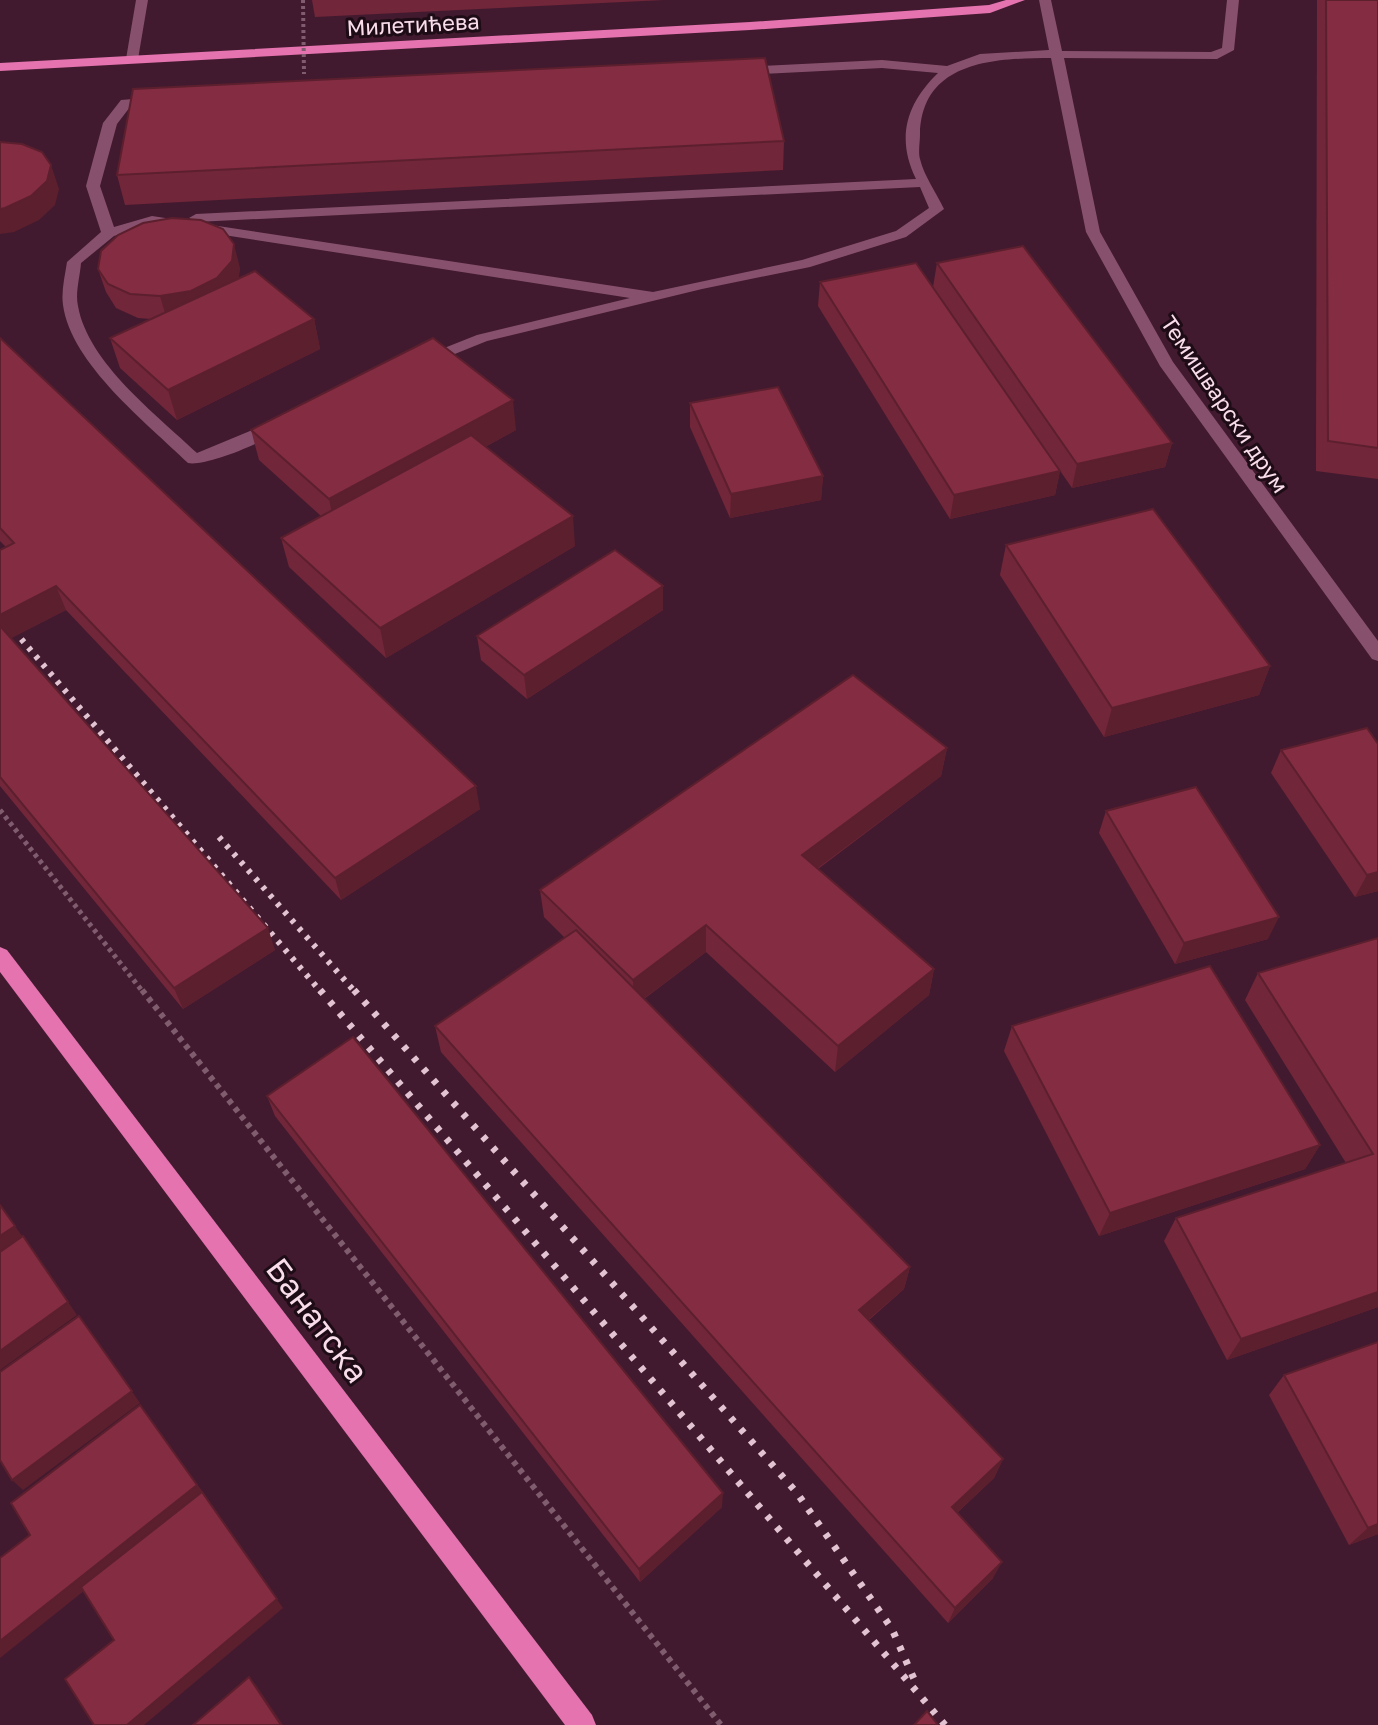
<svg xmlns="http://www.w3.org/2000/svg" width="1378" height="1725" viewBox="0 0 1378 1725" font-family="'Golos Text',sans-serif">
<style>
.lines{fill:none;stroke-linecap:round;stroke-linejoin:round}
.path-far1{stroke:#805c6f;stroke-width:5;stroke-dasharray:4 4;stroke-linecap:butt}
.path{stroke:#805c6f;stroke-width:6;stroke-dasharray:5 5;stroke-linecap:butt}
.minor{fill:#87516d;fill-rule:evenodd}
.major{fill:#e473af;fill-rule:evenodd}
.rail-far1{stroke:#e1c3d1;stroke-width:6;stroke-dasharray:4 7;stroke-linecap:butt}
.rail{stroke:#e1c3d1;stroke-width:7;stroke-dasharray:5 10;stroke-linecap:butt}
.path-bridge{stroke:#805c6f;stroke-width:4;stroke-dasharray:3 3;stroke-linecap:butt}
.wall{fill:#722639}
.shaded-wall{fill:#5c1f2e}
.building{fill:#842c42;stroke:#5c1f2e;stroke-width:2}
.labels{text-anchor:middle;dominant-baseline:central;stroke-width:6;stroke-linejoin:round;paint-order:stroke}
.far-street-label{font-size:22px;fill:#f9ddea;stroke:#1d0c15}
.near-street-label{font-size:32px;fill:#f9ddea;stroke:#1d0c15}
</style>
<rect width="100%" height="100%" fill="#421a2f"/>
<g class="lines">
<polyline class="path-far1" points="0,810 143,992"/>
<polyline class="path" points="142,990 721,1725"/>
<g class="minor">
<polygon points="136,0 148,0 138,59 132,63 126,59"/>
<path d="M1039,0H1051L1062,51L1211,52L1222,48L1227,0H1239L1234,50L1217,59L1064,58L1100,232L1173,362L1378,641V661L1372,659L1160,366L1086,232L1051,58C994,58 922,61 920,134C920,142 918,152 920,159C924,176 937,194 944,209L906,237L810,267L702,289L487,341L425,366L417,361L419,358L477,335L630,298L153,224L114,236L81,263C80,277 75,293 78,306C88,363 157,415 197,453L269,423L275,422L283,427C271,440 206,467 188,463C147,423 71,364 63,305C61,291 65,276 67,262L101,232L86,186L103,123L121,100L158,97L165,101L158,105L130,107L117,124L100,186L114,227L152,216L653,292L802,260L896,231L929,208L920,187L196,222L189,218L196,214L916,179C896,138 906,104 938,73L882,68L741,75L735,71L741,67L882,60L947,66L980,54L1049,50Z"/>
</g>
<g class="major">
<polygon points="1006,0 1025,0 990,13 750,30 0,71 0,63 750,22 989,5"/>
<polygon points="0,947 7,950 592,1715 596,1725 565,1725 0,972"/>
</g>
<g class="rail-far1">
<polyline points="0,614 321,992"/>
<polyline points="219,837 355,992"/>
</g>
<g class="rail">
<polyline points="320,990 945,1725"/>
<polyline points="354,990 797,1493 892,1629 914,1679"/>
</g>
<polyline class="path-bridge" points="303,0 304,74"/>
</g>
<g class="wall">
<polygon points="312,0 664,0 315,17"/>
<polygon points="1317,0 1378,0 1378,479 1316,471"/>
<polygon points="784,141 783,170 125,205 117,175"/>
<polygon points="937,263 1172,443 1165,467 1072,488 933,287"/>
<polygon points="240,268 238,279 314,319 320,349 177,420 120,368 110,338 151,319 138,318 116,308 106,292 98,269"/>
<polygon points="820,282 1060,471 1055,495 950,519 818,306"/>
<polygon points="0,338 480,809 341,900 66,610 11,638 275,950 183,1009 0,786 0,550 6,547 0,541"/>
<polygon points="690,403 823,476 821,500 730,518 690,427"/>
<polygon points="251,430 516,430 485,447 575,546 386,658 289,567 281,538 321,516 259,460"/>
<polygon points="1006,545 1270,666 1259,695 1104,737 1000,575"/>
<polygon points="663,586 663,610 527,699 481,660 477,636"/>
<polygon points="947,748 941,776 818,869 934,969 929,995 835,1072 706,952 644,999 910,1267 904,1289 869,1320 1003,1459 994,1478 957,1513 993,1578 948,1623 441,1052 435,1026 565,938 544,917 540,890"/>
<polygon points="1281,750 1378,891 1355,897 1271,773"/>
<polygon points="1106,811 1268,939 1175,964 1099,833"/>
<polygon points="1378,938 1378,1307 1227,1360 1164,1241 1176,1218 1346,1163 1245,1000 1258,973"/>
<polygon points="1012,1026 1320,1145 1305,1169 1099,1236 1004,1051"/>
<polygon points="267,1096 722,1507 640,1582 275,1116"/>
<polygon points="1378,1342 1378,1534 1349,1545 1269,1395 1284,1375"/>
</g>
<g class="shaded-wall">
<polygon points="51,165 59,189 55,205 39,220 14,232 0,234 0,209"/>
<polygon points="234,244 240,268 238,285 167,320 160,296"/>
<polygon points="314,319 320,349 177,420 168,390"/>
<polygon points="513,400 516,430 335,529 329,499"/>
<polygon points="1172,443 1165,467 1072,488 1077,464"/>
<polygon points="1060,471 1055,495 950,519 954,495"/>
<polygon points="823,476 821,500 730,518 731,494"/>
<polygon points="573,516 575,546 386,658 380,628"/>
<polygon points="56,586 66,610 4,642 0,633 0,615"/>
<polygon points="663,586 663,610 527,699 524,675"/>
<polygon points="1270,666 1259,695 1104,737 1112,708"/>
<polygon points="947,748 941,776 799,882 802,855"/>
<polygon points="476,786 480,809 341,900 335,878"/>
<polygon points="1378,872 1378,891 1355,897 1367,875"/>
<polygon points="1279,917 1268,939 1175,964 1184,943"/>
<polygon points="706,925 706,952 634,1006 633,980"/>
<polygon points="268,928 275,950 183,1009 174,988"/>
<polygon points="934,969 929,995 835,1072 838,1046"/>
<polygon points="1320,1145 1305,1169 1099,1236 1110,1213"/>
<polygon points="0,1204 24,1239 0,1256"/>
<polygon points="32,1249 77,1315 0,1370 0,1351"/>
<polygon points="910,1267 904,1289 855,1331 859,1310"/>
<polygon points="1378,1292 1378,1307 1227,1360 1241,1339"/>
<polygon points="79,1316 140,1403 23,1490 12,1480"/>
<polygon points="140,1405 205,1495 283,1608 144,1725 127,1725 204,1495 0,1658 0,1641"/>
<polygon points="1003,1459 994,1478 944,1525 952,1507"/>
<polygon points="723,1493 722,1507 640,1582 639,1569"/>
<polygon points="1378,1524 1378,1534 1349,1545 1368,1528"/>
<polygon points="1002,1562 993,1578 948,1623 955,1608"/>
<polygon points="249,1677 256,1685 283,1725 281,1725"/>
</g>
<g class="building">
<polygon points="1326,0 1378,0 1378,448 1328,441"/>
<polygon points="765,58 784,141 117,175 133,89"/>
<polygon points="0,142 22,144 42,152 51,165 47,181 31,196 5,208 0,209"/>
<polygon points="172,218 201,220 223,229 234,244 232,261 217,278 191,291 160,296 130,294 108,284 98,269 101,251 118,235 143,223"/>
<polygon points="1023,246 1172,443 1077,464 937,263"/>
<polygon points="916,263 1060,471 954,495 820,282"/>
<polygon points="255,271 314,319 168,390 110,338"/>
<polygon points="0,338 476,786 335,878 56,586 0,615 0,550 14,543 0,528"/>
<polygon points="433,338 513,400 329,499 251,430"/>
<polygon points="778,387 823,476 731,494 690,403"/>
<polygon points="471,435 573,516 380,628 281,538"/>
<polygon points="1153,509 1270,666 1112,708 1006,545"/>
<polygon points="615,550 663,586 524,675 477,636"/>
<polygon points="0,626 268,928 174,988 0,777"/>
<polygon points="853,675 947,748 802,855 934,969 838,1046 706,925 633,980 540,890"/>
<polygon points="1367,728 1378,744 1378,872 1367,875 1281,750"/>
<polygon points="1196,787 1279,917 1184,943 1106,811"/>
<polygon points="576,930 910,1267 859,1310 1003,1459 952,1507 1002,1562 955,1608 435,1026"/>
<polygon points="1378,938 1378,1292 1241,1339 1176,1218 1373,1154 1258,973"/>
<polygon points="1210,966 1320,1145 1110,1213 1012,1026"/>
<polygon points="353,1037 723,1493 639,1569 267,1096"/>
<polygon points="0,1205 15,1226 0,1236"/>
<polygon points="23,1236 68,1302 0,1351 0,1252"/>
<polygon points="79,1316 132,1391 12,1480 0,1460 0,1372"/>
<polygon points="1378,1342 1378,1524 1368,1528 1284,1375"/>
<polygon points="140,1405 197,1485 0,1641 0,1558 30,1535 11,1503"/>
<polygon points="202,1492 277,1599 127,1725 94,1725 65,1679 114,1640 81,1587"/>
<polygon points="249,1677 281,1725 193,1725"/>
<polygon points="927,1711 938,1725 914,1725"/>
</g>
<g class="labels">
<g class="far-street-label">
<text transform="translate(413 24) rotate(-3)">Милетићева</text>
<text transform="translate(1225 404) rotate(56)">Темишварски друм</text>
</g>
<g class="near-street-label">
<text transform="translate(318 1320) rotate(53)">Банатска</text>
</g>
</g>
</svg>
